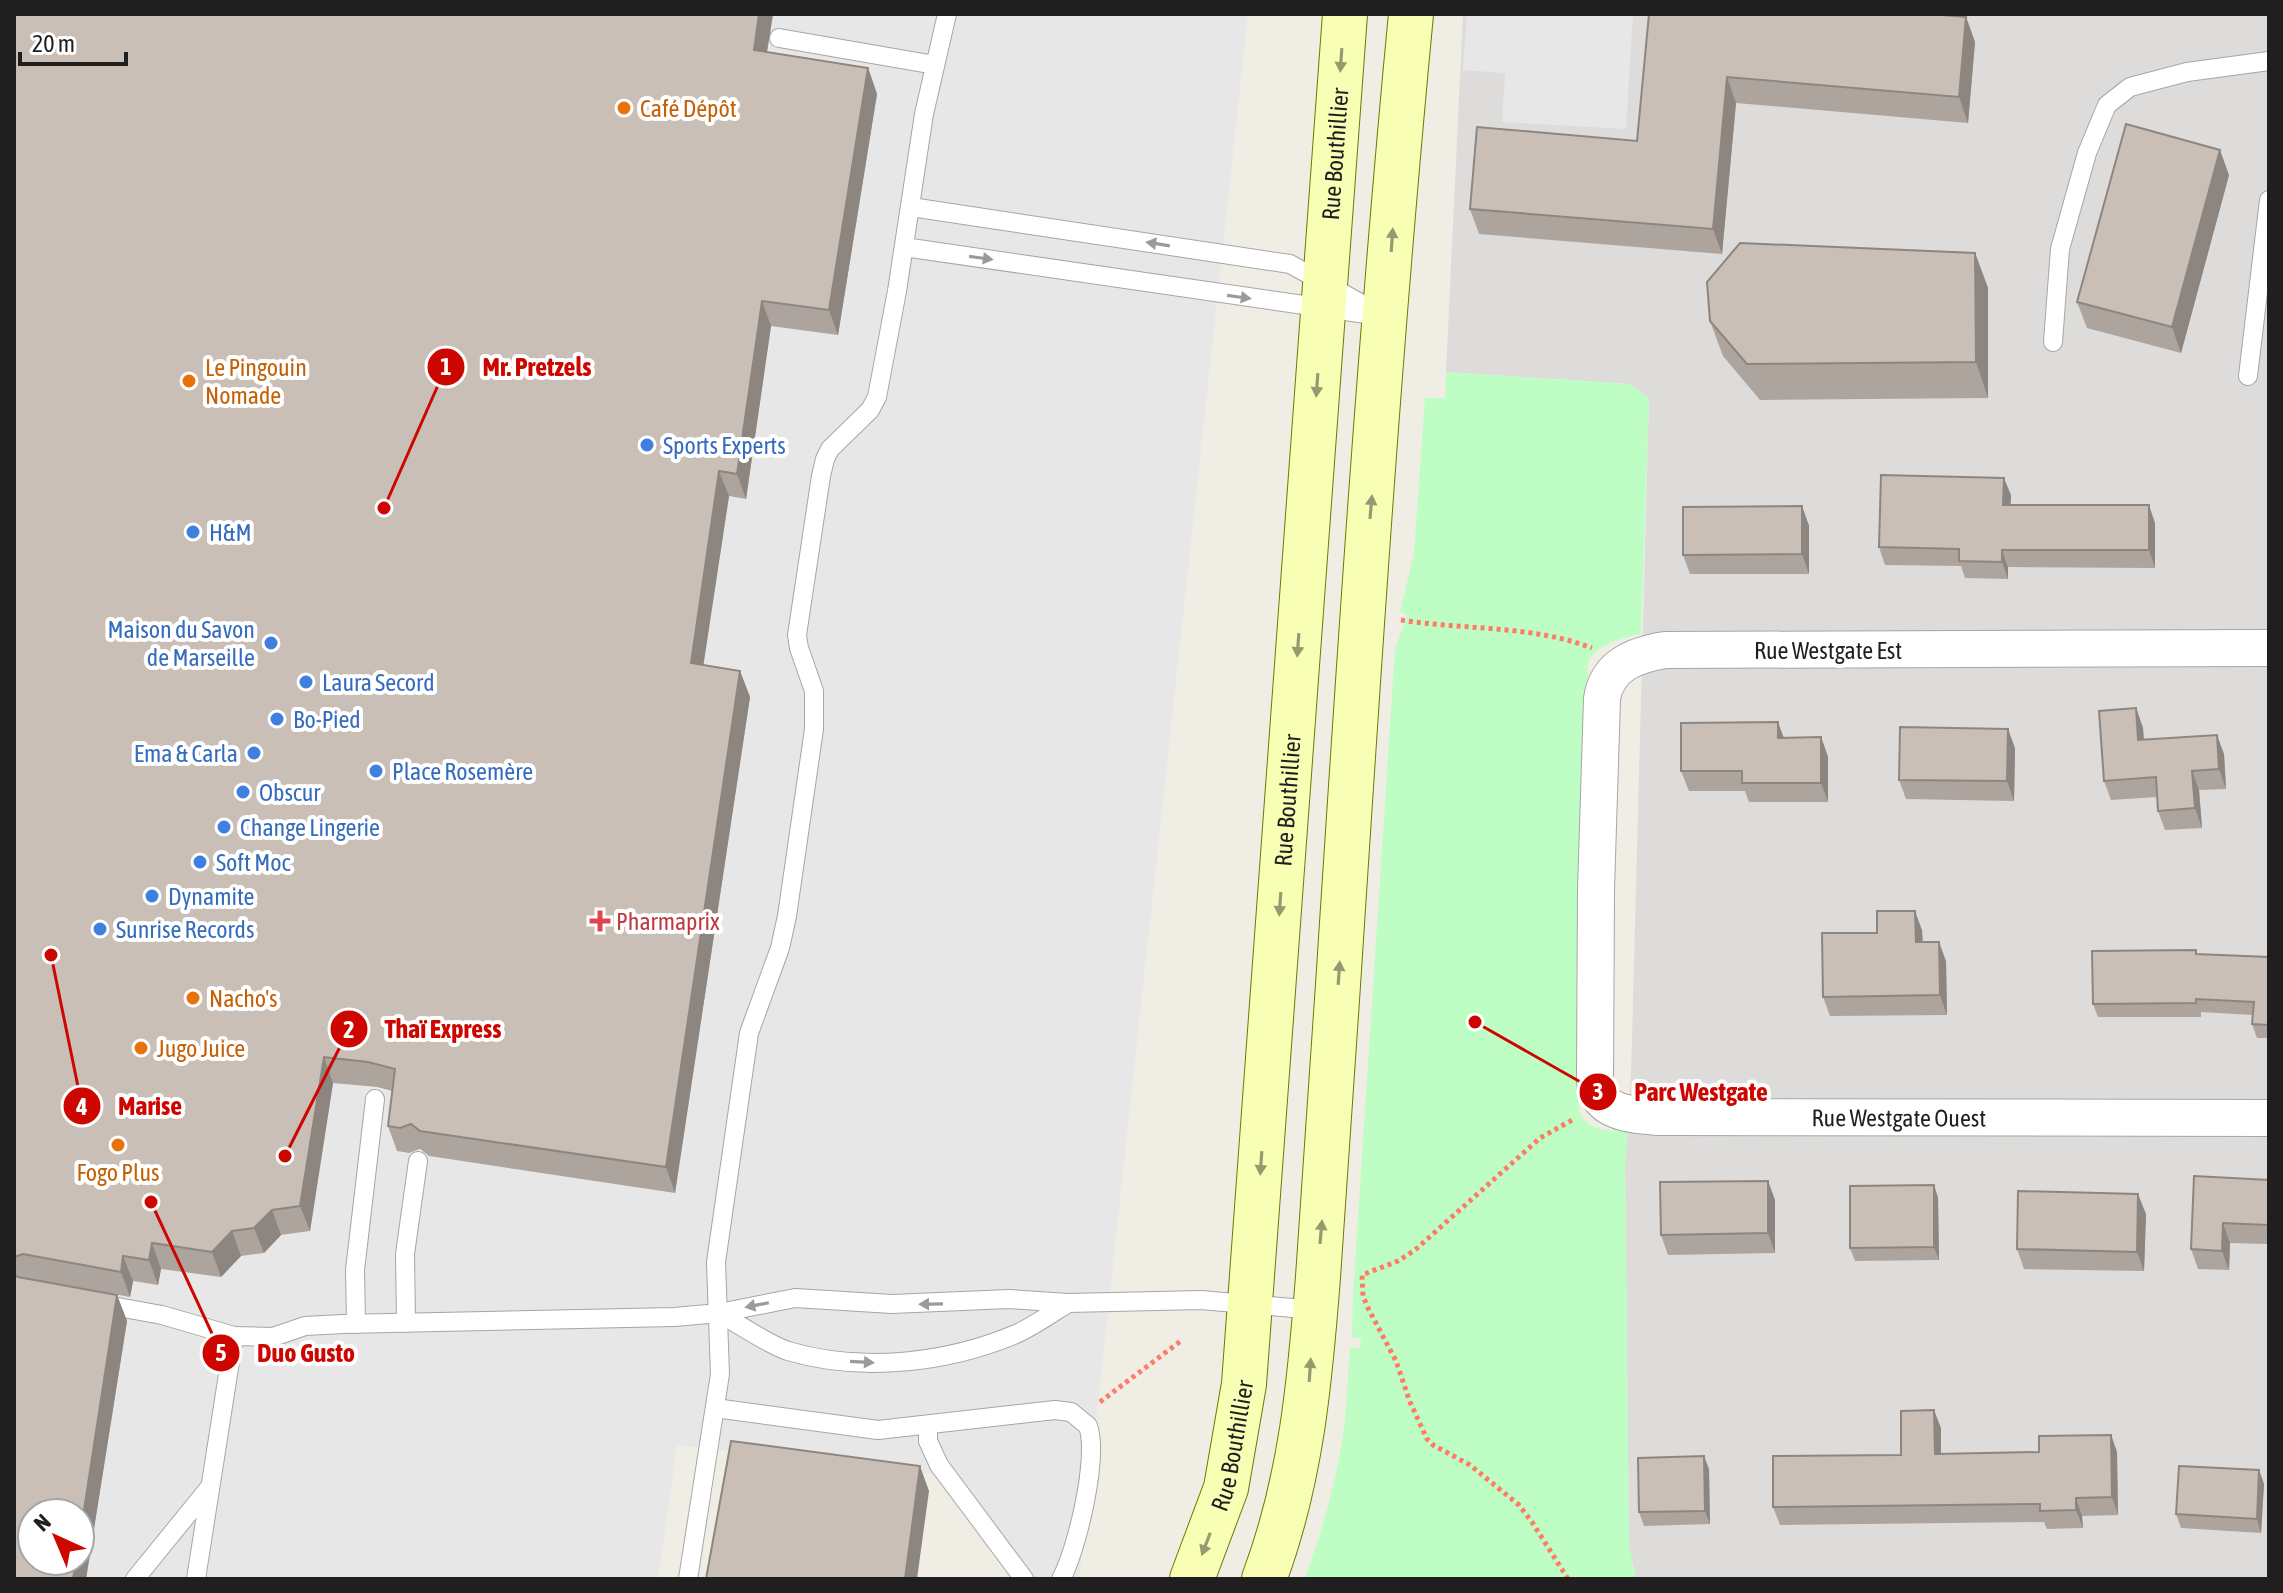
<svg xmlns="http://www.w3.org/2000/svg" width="2283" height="1593" viewBox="0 0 2283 1593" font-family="'Asap Condensed',sans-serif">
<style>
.residential{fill:#dddcdb}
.park{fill:#befec5}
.parking{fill:#e7e7e7}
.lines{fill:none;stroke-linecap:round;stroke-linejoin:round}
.lane-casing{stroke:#a6a6a6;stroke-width:20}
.street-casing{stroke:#a6a6a6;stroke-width:38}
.secondary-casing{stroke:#6a7b00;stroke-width:46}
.path{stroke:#ff7b66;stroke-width:5;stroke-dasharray:4 4;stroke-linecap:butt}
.lane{stroke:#fff;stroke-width:18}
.street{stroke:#fff;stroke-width:36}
.secondary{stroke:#f8ffb4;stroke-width:44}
.wall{fill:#ada49d}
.shaded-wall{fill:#8d8680}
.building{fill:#c9bfb7;stroke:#8d8680;stroke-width:2}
.oneway{fill:#969a71}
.oneway2{fill:#9a9a9a}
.food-dot{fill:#e8710a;stroke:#fff;stroke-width:3}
.shop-dot{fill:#3f7fe0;stroke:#fff;stroke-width:3}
.health-dot{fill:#e0444e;stroke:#fff;stroke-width:3}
.labels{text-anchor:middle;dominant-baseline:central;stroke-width:8;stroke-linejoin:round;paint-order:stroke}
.food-label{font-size:24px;fill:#c56008;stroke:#fff;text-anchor:start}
.street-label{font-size:24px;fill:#1f1f1f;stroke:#fff}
.shop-label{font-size:24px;fill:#366cbe;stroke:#fff;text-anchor:start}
.health-label{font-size:24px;fill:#be3a42;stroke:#fff;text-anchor:start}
.leader{fill:none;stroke:#cd0700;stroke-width:3}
.callout-dot{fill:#cd0700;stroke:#fff;stroke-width:3}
.mark-label{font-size:24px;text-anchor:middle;font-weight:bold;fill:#fff}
.callout-label{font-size:26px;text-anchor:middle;font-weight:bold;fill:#cd0700;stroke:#fff;stroke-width:8;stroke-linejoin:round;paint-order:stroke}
</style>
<rect width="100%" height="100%" fill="#f0ede4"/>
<polygon class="residential" points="1463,14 2269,14 2269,1579 1636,1579 1629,1546 1625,1165 1631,1075 1649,398 1630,384 1446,372"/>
<path class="park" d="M1446,372L1630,384L1649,398L1641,634C1619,639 1602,642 1588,661L1579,878V1111C1588,1132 1608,1130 1628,1131L1625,1165L1629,1546L1636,1579H1305C1322,1530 1337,1480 1344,1428C1347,1402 1348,1374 1350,1347L1360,1348L1361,1338L1352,1337L1353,1294L1395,649L1407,616L1400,611L1414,554L1425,398H1445Z"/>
<g class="parking">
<polygon points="773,14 1248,14 1079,1579 1002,1579 1007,1573 936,1474 677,1445 658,1579 86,1579 125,1332 17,1315 24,1265 158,1285 161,1269 228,1269 243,1256 264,1253 279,1236 310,1231 337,1059 370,1063 367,1088 404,1094 397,1152 675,1192 700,689 729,496 746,499 771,326 839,334 763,76"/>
<polygon points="1467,14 1633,14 1626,129 1502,122 1505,73 1463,70"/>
</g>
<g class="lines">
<defs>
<g id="lane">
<polyline points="779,38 935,65"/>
<polyline points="911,207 1290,264 1382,315"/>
<polyline points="904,247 1373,315"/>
<polyline points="2053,342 2060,249 2087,153 2107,105 2130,87 2187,72 2269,61"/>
<polyline points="2248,376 2269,200"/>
<polyline points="101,1304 162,1315 234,1336"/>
<path d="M719,1313C741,1325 765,1343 788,1351C862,1373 947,1363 1016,1334C1034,1326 1052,1313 1068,1303"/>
<polyline points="406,1323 405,1254 418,1161"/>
<polyline points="356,1324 355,1270 375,1099"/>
<path d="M715,1408L878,1430L1055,1410L1071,1412L1088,1426C1099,1457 1077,1550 1061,1579"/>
<polyline points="928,1426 928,1441 939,1465 1024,1579"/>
<polyline points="135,1579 209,1488"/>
<polyline points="196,1579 234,1336 273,1337 305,1326 343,1324 674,1317 719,1313 795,1298 892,1304 1009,1299 1068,1303 1201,1300 1315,1310"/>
<polyline points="688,1579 720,1374 716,1262 749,1033 780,948 787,916 814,729 814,691 799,648 797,635 821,476 825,459 830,449 870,410 877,397 897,291 924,114 947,14"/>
</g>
<g id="street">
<path id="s1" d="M2269,648L1665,650C1635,655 1607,665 1602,699L1596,889L1595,1081C1597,1114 1633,1115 1659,1117L2269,1118"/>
</g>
<g id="secondary">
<path id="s2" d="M1192,1579L1226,1488L1244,1384L1345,14"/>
<path d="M1264,1579C1301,1481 1310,1381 1318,1277C1325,1179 1332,1082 1338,985C1359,661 1380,337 1411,14"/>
</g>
</defs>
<use href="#lane" class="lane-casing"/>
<use href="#street" class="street-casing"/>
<use href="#secondary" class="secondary-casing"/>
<g class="path">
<path d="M1401,620C1463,630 1532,625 1592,648"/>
<polyline points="1100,1402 1182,1340"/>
<polyline points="1568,1579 1532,1522 1519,1505 1470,1465 1433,1445 1427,1439 1410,1402 1396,1361 1368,1308 1363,1296 1362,1275 1398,1261 1415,1250 1540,1138 1574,1119"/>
</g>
<use href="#lane" class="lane"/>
<use href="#street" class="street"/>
<use href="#secondary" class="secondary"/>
</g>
<g class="wall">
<polygon points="14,14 773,14 767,52 868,68 877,94 838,335 771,326 746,499 729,496 703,665 740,671 750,697 675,1193 429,1156 420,1149 409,1153 397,1151 388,1126 392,1091 377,1087 333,1083 310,1231 281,1235 264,1253 241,1256 221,1277 161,1269 158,1285 133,1281 130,1297 32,1279 117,1295 127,1321 86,1579 14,1579"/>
<polygon points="1649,14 1966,17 1975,42 1968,123 1736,103 1722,254 1479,234 1470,209 1637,141"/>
<polygon points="2229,175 2181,353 2087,328 2077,302"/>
<polygon points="1975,253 1988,288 1988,398 1760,400 1723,356 1710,321"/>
<polygon points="2011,495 2010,505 2155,523 2155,568 2008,567 2008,579 1965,578 1961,566 1885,565 1879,547"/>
<polygon points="1802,506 1809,526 1809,574 1690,574 1683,555"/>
<polygon points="2136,708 2143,728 2144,740 2224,754 2226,789 2199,790 2202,828 2165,830 2158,811 2157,797 2111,800 2104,781"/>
<polygon points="1821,737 1828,757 1828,802 1749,802 1745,791 1689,791 1681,771 1784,738"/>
<polygon points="2015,748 2014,801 1906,799 1899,780"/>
<polygon points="1922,930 1923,942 1946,961 1947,1015 1830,1016 1823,997 1877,933"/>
<polygon points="2196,950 2197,954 2269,957 2269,1038 2257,1038 2252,1024 2253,1015 2201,1012 2201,1017 2098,1017 2093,1004"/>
<polygon points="2269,1180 2269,1244 2230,1243 2229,1270 2198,1269 2191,1249"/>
<polygon points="1768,1181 1775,1200 1775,1253 1668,1255 1661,1235"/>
<polygon points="1934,1185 1938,1198 1939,1260 1855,1261 1850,1248"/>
<polygon points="2146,1214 2144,1271 2024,1269 2017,1249"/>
<polygon points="1941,1428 1941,1454 2039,1452 2111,1435 2117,1452 2118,1515 2082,1516 2083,1528 2047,1529 2044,1522 1780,1525 1773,1507 1901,1455"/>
<polygon points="1709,1469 1710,1524 1644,1526 1639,1512"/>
<polygon points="2259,1470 2264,1484 2261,1533 2181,1528 2176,1514"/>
</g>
<g class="shaded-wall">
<polygon points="759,14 773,14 763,76 754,50"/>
<polygon points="1966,17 1975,42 1968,123 1959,97"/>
<polygon points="868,68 877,94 838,335 829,310"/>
<polygon points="1727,77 1736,103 1722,254 1713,229"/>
<polygon points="2220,150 2229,175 2181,353 2172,327"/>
<polygon points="1975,253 1988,288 1988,398 1976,362"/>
<polygon points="762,301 771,326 746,499 737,474"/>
<polygon points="719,471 729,496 700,688 691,663"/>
<polygon points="2004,478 2011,495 2010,522 2003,505"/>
<polygon points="2149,505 2155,523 2155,568 2149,550"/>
<polygon points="1802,506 1809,526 1809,574 1802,554"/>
<polygon points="2002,550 2008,567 2008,579 2002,562"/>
<polygon points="740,671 750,697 675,1193 666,1167"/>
<polygon points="2136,708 2143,728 2145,760 2138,740"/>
<polygon points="1778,722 1785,741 1778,738"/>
<polygon points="2008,729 2015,748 2014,801 2007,781"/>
<polygon points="2217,735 2224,754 2226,789 2219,769"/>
<polygon points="1821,737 1828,757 1828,802 1821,783"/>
<polygon points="2192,771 2199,790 2202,828 2195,808"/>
<polygon points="1915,911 1922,930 1923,961 1916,942"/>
<polygon points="1939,942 1946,961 1947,1015 1940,995"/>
<polygon points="324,1057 333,1083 310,1231 300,1206"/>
<polygon points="1768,1181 1775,1200 1775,1253 1768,1233"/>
<polygon points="1934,1185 1938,1198 1939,1260 1934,1247"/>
<polygon points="2138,1194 2146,1214 2144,1271 2137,1252"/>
<polygon points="272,1210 281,1235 264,1253 254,1228"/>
<polygon points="2223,1223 2230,1243 2229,1270 2222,1251"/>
<polygon points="232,1231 241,1256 221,1277 212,1252"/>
<polygon points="152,1243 161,1269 158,1285 149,1260"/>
<polygon points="123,1256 133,1281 130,1297 121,1272"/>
<polygon points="117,1295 127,1321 86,1579 73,1579 76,1561 80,1561 80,1536"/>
<polygon points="1934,1410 1941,1428 1941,1471 1935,1454"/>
<polygon points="2111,1435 2117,1452 2118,1515 2112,1497"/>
<polygon points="1704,1456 1709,1469 1710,1524 1705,1511"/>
<polygon points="920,1466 929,1491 917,1579 905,1579"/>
<polygon points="2259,1470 2264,1484 2261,1533 2257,1519"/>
<polygon points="2076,1498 2082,1516 2083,1528 2076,1510"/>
</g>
<g class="building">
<polygon points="14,14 759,14 754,50 868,68 829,310 762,301 737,474 719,471 691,663 740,671 666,1167 420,1131 411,1124 400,1128 388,1126 395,1069 368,1062 324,1057 300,1206 272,1210 254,1228 232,1231 212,1252 152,1243 149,1260 123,1256 121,1272 23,1254 14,1257"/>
<polygon points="1649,14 1930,14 1966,17 1959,97 1727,77 1713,229 1470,209 1477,127 1637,141"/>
<polygon points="2126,124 2220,150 2172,327 2077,302"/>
<polygon points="1740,243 1975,253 1976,362 1747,364 1710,321 1707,282"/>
<polygon points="1881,475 2004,478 2003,505 2149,505 2149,550 2002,550 2002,562 1959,561 1959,549 1879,547"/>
<polygon points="1802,506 1802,554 1683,555 1683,507"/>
<polygon points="2136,708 2138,740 2217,735 2219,769 2192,771 2195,808 2158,811 2156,777 2104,781 2099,711"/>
<polygon points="1778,722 1778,738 1821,737 1821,783 1742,783 1742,771 1681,771 1681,723"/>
<polygon points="1900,727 2008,729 2007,781 1899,780"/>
<polygon points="1877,911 1915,911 1916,942 1939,942 1940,995 1823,997 1822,933 1877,933"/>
<polygon points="2196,950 2196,954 2269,957 2269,1025 2252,1024 2254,1002 2196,999 2196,1003 2093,1004 2092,951"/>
<polygon points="2194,1176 2269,1180 2269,1225 2223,1223 2222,1251 2191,1249"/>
<polygon points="1768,1181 1768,1233 1661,1235 1660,1182"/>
<polygon points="1934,1185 1934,1247 1850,1248 1850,1186"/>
<polygon points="2018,1191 2138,1194 2137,1252 2017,1249"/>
<polygon points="14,1274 18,1277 117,1295 80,1536 80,1513 32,1513 32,1561 76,1561 73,1579 14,1579"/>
<polygon points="1934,1410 1935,1454 2039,1452 2039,1436 2111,1435 2112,1497 2076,1498 2076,1510 2040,1511 2040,1504 1773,1507 1773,1456 1901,1455 1901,1411"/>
<polygon points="731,1441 920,1466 905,1579 706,1579"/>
<polygon points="1704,1456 1705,1511 1639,1512 1638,1458"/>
<polygon points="2179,1466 2259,1470 2257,1519 2176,1514"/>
</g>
<defs><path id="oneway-solid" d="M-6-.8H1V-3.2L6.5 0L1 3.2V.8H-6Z" transform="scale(2)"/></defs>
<g class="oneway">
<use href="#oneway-solid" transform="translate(1341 60) rotate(94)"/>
<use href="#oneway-solid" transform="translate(1392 240) rotate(-86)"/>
<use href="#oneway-solid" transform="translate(1317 385) rotate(94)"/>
<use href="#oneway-solid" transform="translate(1371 507) rotate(-85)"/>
<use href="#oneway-solid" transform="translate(1298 645) rotate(94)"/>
<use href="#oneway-solid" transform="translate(1280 904) rotate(94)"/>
<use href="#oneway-solid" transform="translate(1339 973) rotate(-86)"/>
<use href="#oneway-solid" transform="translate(1261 1163) rotate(94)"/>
<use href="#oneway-solid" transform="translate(1321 1232) rotate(-85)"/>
<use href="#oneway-solid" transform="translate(1310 1370) rotate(-86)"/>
<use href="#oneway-solid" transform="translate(1206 1544) rotate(111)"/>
</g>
<g class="oneway2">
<use href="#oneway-solid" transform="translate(1158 244) rotate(-171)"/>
<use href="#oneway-solid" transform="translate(981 258) rotate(8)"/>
<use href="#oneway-solid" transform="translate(1239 297) rotate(8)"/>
<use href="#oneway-solid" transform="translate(931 1304) rotate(179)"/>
<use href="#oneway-solid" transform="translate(757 1305) rotate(169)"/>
<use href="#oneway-solid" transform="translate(862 1362) rotate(3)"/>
</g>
<g class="food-dot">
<circle cx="624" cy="108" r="8"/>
<circle cx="189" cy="381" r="8"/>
<circle cx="193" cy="998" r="8"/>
<circle cx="141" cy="1048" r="8"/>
<circle cx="118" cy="1145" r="8"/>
</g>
<g class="shop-dot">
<circle cx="647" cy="445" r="8"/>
<circle cx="193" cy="532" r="8"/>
<circle cx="271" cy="643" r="8"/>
<circle cx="306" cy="682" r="8"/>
<circle cx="277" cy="719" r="8"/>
<circle cx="254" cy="753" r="8"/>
<circle cx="376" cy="771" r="8"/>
<circle cx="243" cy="792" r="8"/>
<circle cx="224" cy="827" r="8"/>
<circle cx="200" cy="862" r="8"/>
<circle cx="152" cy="896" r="8"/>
<circle cx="100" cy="929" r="8"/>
</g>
<path class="health-dot" d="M596 909h8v8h8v8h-8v8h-8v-8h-8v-8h8z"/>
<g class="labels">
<g class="food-label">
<text x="640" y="108">Café Dépôt</text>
<text x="205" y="367">Le Pingouin<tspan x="205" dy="28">Nomade</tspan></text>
<text x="209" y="998">Nacho's</text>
<text x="157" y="1048">Jugo Juice</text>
<text x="118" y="1172" text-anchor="middle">Fogo Plus</text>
</g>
<g class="street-label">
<text stroke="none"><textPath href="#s2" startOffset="1436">Rue Bouthillier</textPath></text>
<text x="1828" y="650">Rue Westgate Est</text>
<text stroke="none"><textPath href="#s2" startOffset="788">Rue Bouthillier</textPath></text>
<text stroke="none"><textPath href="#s1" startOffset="1394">Rue Westgate Ouest</textPath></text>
<text stroke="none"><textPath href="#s2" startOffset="140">Rue Bouthillier</textPath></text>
</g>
<g class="shop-label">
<text x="663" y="445">Sports Experts</text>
<text x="209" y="532">H&amp;M</text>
<text x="255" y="629" text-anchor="end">Maison du Savon<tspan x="255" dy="28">de Marseille</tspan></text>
<text x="322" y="682">Laura Secord</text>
<text x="293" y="719">Bo-Pied</text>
<text x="238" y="753" text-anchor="end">Ema &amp; Carla</text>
<text x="392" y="771">Place Rosemère</text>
<text x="259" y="792">Obscur</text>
<text x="240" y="827">Change Lingerie</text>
<text x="216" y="862">Soft Moc</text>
<text x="168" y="896">Dynamite</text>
<text x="116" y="929">Sunrise Records</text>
</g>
<g class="health-label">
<text x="616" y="921">Pharmaprix</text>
</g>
</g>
<path class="leader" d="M384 508L446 367M285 1156L349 1029M1475 1022L1598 1092M51 955L82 1106M151 1202L221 1353"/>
<g class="callout-dot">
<circle cx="384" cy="508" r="8"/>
<circle cx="285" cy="1156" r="8"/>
<circle cx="1475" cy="1022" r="8"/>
<circle cx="51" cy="955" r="8"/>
<circle cx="151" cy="1202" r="8"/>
<circle cx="446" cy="367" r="20"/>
<circle cx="349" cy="1029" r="20"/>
<circle cx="1598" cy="1092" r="20"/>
<circle cx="82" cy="1106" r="20"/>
<circle cx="221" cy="1353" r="20"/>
</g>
<g class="mark-label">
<text x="446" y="375">1</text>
<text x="349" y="1038">2</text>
<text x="1598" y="1100">3</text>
<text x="82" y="1115">4</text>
<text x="221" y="1361">5</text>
</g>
<g class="callout-label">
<text x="537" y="376">Mr. Pretzels</text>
<text x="443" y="1038">Thaï Express</text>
<text x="1701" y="1101">Parc Westgate</text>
<text x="150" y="1115">Marise</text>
<text x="306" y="1362">Duo Gusto</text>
</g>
<rect width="2283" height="1593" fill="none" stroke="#1f1f1f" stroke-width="32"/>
<g transform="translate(56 1537) rotate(316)"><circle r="38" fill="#ffffff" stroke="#a5a5a5" stroke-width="2"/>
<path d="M0-6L14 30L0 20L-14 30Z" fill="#cd0700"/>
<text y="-12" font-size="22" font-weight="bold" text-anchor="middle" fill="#1f1f1f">N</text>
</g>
<path d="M20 52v12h106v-12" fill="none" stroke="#1f1f1f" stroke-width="4"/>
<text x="32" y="52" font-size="24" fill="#1f1f1f" stroke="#ffffff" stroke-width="6" paint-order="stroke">20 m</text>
</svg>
